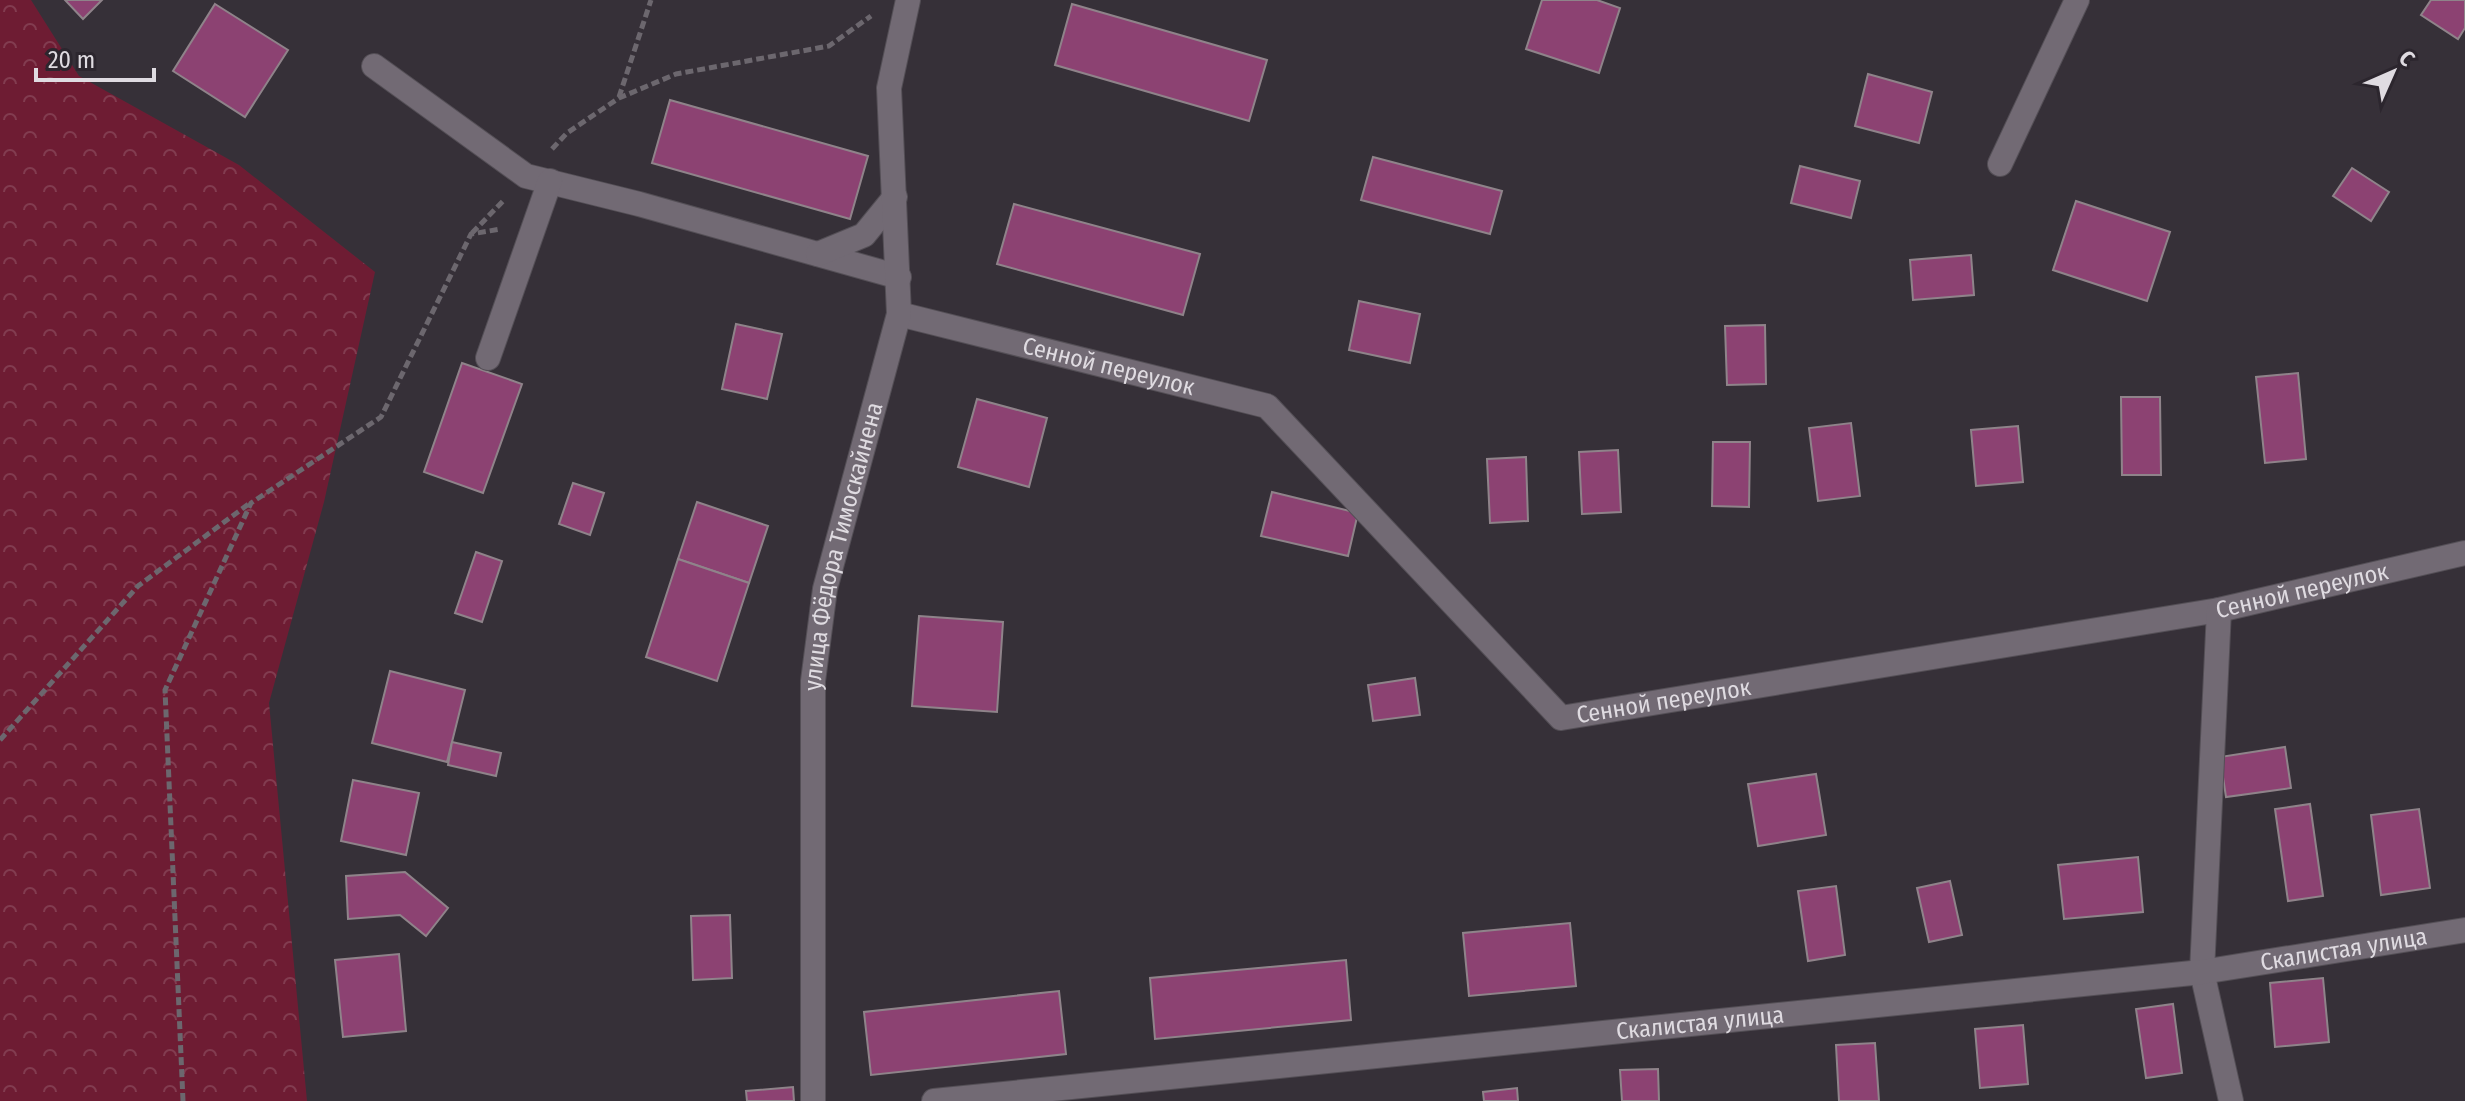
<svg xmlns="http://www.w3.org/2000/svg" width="2465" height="1101" viewBox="0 0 2465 1101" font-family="'Fira Sans Condensed',sans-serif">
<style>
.forest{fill:url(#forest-crowns)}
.building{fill:#8c4272;stroke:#8f838a;stroke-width:2}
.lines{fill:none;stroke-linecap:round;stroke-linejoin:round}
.minor-casing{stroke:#544f56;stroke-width:26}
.path{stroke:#6c676e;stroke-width:5;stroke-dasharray:8 4;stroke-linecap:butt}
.minor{stroke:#726a74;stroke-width:24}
.labels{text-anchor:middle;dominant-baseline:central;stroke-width:6;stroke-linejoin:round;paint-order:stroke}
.street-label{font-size:24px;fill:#dfdbe1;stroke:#2c262e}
</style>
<defs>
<pattern id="forest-crowns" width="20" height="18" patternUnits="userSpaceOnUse" patternTransform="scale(2)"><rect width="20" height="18" fill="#6e1c33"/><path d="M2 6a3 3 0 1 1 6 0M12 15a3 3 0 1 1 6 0" fill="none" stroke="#823c50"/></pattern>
</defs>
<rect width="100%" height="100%" fill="#363038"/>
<polygon class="forest" points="0,0 31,0 79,76 239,165 375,272 324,502 269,703 307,1101 0,1101"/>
<g class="building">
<polygon points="65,0 102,0 83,19"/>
<polygon points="1542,0 1597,0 1620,8 1599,73 1526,49"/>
<polygon points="2431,0 2465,0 2465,28 2458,39 2421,15"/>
<polygon points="215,4 288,50 245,117 173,71"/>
<polygon points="1072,4 1267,60 1249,121 1055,65"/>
<polygon points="1868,74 1932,92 1919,143 1855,126"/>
<polygon points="670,100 868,156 850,219 652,163"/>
<polygon points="1373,157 1502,191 1490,234 1361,200"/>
<polygon points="1800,166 1860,181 1851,218 1791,203"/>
<polygon points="2352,168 2389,192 2371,221 2333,196"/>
<polygon points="2076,201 2170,232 2147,301 2053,270"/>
<polygon points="1014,204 1200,254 1183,315 997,264"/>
<polygon points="1971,255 1974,295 1913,300 1910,260"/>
<polygon points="1359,301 1420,314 1410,363 1349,350"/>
<polygon points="736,324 782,334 767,399 722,389"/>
<polygon points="1765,325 1766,384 1727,385 1725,326"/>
<polygon points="462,363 522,384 483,493 424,472"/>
<polygon points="2298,373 2306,459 2265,463 2256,377"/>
<polygon points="2121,397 2160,397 2161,475 2122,475"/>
<polygon points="977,399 1047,418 1029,487 958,467"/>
<polygon points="1851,423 1860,496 1818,501 1809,428"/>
<polygon points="2018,426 2023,482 1976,486 1971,430"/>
<polygon points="1713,442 1750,442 1749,507 1712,506"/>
<polygon points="1618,450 1621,512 1582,514 1579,452"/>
<polygon points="1526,457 1528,521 1490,523 1487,459"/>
<polygon points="573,483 604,493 590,535 559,524"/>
<polygon points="1272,492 1358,513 1348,556 1261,536"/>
<polygon points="697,502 768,526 749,583 678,559"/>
<polygon points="476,552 502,561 482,622 455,613"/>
<polygon points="678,559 749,583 717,681 646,657"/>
<polygon points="919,616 1003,622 997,712 912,706"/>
<polygon points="390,671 465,690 447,762 372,743"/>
<polygon points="1415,678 1420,715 1373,721 1368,685"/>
<polygon points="452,742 501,753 496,776 448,765"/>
<polygon points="2285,747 2291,788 2226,797 2220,757"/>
<polygon points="1816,774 1826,835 1758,846 1748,784"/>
<polygon points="353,780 419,793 406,855 341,841"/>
<polygon points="2310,804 2323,896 2288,901 2275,809"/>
<polygon points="2419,809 2430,888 2381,895 2371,815"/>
<polygon points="2138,857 2143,912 2064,919 2058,865"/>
<polygon points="405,872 448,908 426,936 400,915 348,919 346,876"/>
<polygon points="1950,881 1962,935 1929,942 1917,888"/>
<polygon points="1836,886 1845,955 1808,961 1798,891"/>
<polygon points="730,915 732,978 693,980 691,916"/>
<polygon points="1570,923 1576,986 1469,996 1463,933"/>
<polygon points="399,954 406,1031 343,1037 335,960"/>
<polygon points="1346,960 1351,1020 1155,1039 1150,978"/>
<polygon points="2323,978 2329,1042 2275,1047 2270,983"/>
<polygon points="1059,991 1066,1054 871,1075 864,1012"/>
<polygon points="2173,1004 2182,1073 2146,1078 2136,1009"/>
<polygon points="2023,1025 2028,1084 1980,1088 1975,1029"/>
<polygon points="1875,1043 1879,1101 1839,1101 1836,1045"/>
<polygon points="1658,1069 1659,1101 1622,1101 1620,1070"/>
<polygon points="793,1087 794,1101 747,1101 746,1091"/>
<polygon points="1517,1088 1518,1101 1484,1101 1483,1092"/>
</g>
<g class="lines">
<defs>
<g id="minor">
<polyline points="374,66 526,176 639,204 899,277"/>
<polyline points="2000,164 2077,0"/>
<polyline points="818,254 864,235 895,197"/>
<path id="s1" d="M899,314L1267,406L1561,718L2219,610L2465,553"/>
<polyline points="488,358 550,181"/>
<polyline points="2219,610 2202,972 2231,1101"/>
<path id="s2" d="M813,1101V681L825,589L899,314L889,88L908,0"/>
<path id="s3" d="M934,1101L2202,972L2465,930"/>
</g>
</defs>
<use href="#minor" class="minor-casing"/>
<g class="path">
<polyline points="619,97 651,0"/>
<polyline points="552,149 567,133 619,98 676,74 829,46 871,16"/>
<polyline points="472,233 504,200"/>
<polyline points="0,740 138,586 250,503"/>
<polyline points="183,1101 165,690 251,503 381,417 471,234 501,229"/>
</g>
<use href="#minor" class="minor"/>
</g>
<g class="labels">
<g class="street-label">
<text stroke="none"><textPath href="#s1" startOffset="216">Сенной переулок</textPath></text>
<text stroke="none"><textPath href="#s2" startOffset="558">улица Фёдора Тимоскайнена</textPath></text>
<text stroke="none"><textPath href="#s1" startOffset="1560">Сенной переулок</textPath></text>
<text stroke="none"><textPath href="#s1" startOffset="912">Сенной переулок</textPath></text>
<text stroke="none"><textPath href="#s3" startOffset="1418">Скалистая улица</textPath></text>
<text stroke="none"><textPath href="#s3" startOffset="770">Скалистая улица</textPath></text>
</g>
</g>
<g transform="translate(2393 72) rotate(45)" stroke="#2c262e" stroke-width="6" paint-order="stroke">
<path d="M0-6L14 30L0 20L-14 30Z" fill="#dfdbe1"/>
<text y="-12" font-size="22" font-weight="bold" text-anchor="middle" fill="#dfdbe1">С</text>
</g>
<path d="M36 68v12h118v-12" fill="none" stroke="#dfdbe1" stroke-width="4"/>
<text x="48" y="68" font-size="24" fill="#dfdbe1" stroke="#2c262e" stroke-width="6" paint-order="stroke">20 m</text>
</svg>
